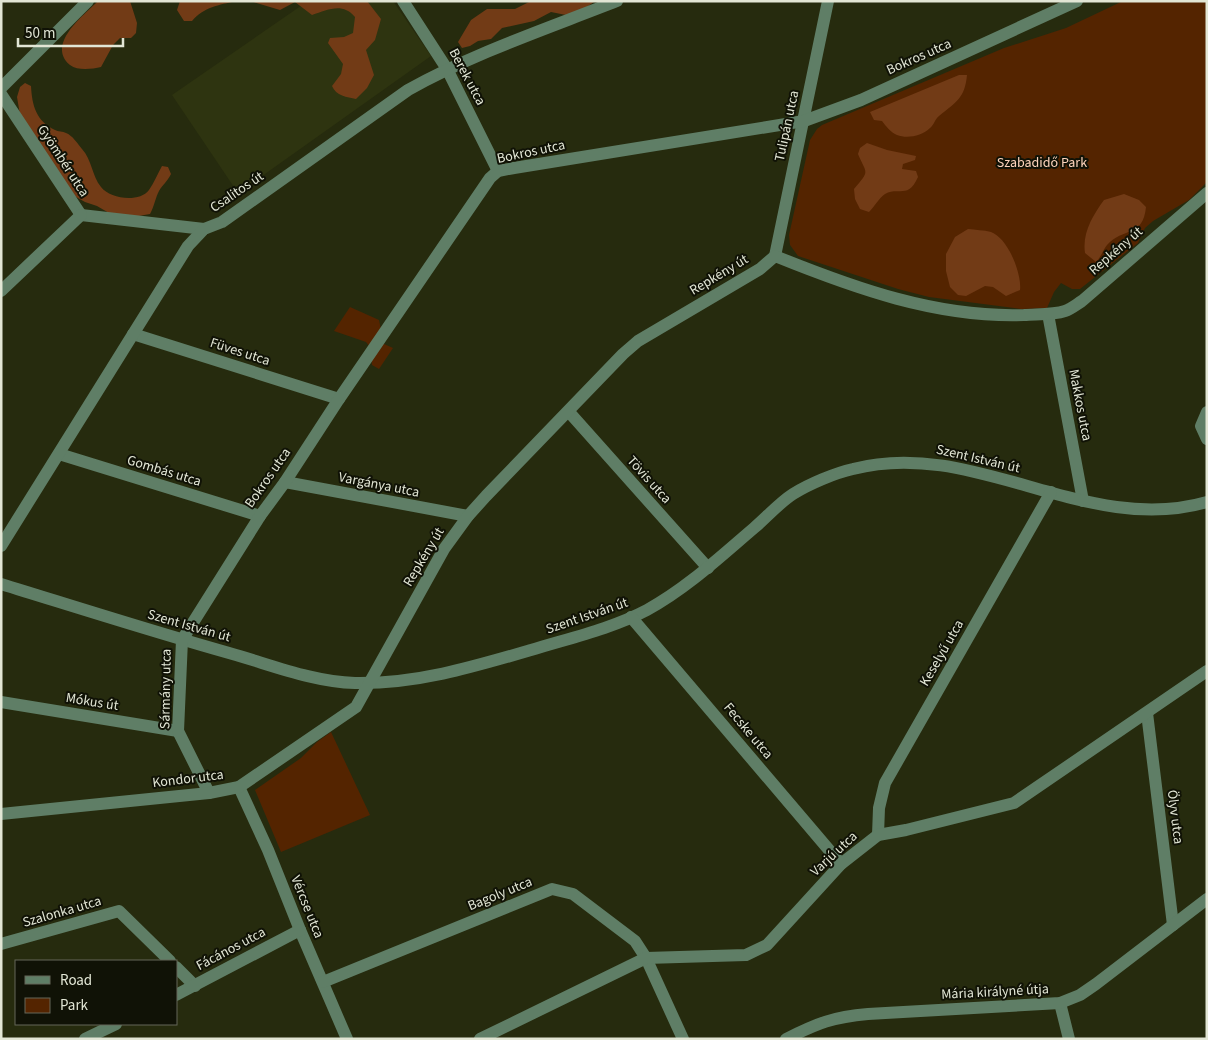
<svg xmlns="http://www.w3.org/2000/svg" width="1208" height="1040" viewBox="0 0 1208 1040" font-family="'Source Sans 3',sans-serif">
<style>
.built{fill:#2e3410}
.green{fill:#542400}
.forest{fill:#723b16}
.lines{fill:none;stroke-linecap:round;stroke-linejoin:round}
.minor{stroke:#5f7e66;stroke-width:12}
.labels{text-anchor:middle;dominant-baseline:central;stroke-width:4;stroke-linejoin:round;paint-order:stroke}
.street-label{font-size:14px;fill:#e2e6d5;stroke:#101206}
.park-label{font-size:14px;fill:#fed4bc;stroke:#101206}
</style>
<rect width="100%" height="100%" fill="#262b0e"/>
<polygon class="built" points="308,1 393,1 431,56 238,193 172,95"/>
<g class="green">
<polygon points="1123,1 1207,1 1207,182 1189,200 1153,221 1145,228 1138,243 1080,289 1072,289 1061,283 1054,292 1047,308 1021,309 929,297 898,289 798,256 790,245 789,235 810,140 817,129 822,125 1004,48 1066,28"/>
<polygon points="350,307 379,320 384,344 393,348 379,369 372,365 370,347 366,342 334,331"/>
<polygon points="331,732 370,815 281,852 255,790 301,758 317,742"/>
</g>
<g class="forest">
<path d="M98,1H130L137,23L136,33L131,38H120L113,45L101,67C92,69 78,71 70,65C46,44 83,16 98,1Z"/>
<path d="M180,1H236C219,5 204,7 192,21H184L177,10Z"/>
<path d="M250,1H367L381,19L375,40L366,50L374,75L367,88L356,99C347,97 336,96 332,86L341,74L343,64L328,43L330,38L344,37L353,33L355,17C342,2 328,10 312,15L295,2L280,10Z"/>
<polygon points="531,1 595,1 583,10 566,15 551,12 534,21 502,28 491,39 478,41 470,46 462,48 458,42 471,20 487,9 515,9"/>
<path d="M959,75H967C965,98 956,102 939,116C935,119 934,125 930,128C922,136 907,139 897,135C890,132 886,126 882,121L874,120L870,112Z"/>
<path d="M25,83L31,86C32,105 36,121 55,130C58,132 63,131 66,133C72,135 78,144 82,149C92,160 92,176 101,187C110,199 139,203 149,190C154,183 158,173 162,166L168,167L171,174C167,182 163,184 159,191C156,196 154,207 150,214L133,217L109,213L97,206L85,202L69,193L20,115L17,97L20,87Z"/>
<path d="M867,143L887,150L916,156L915,160L903,164L902,169L916,171L918,177C908,200 898,186 885,194C879,198 874,207 869,212L860,209L855,199L854,189C870,170 867,175 858,154L860,148Z"/>
<path d="M1124,194L1139,200L1146,207C1143,238 1123,227 1107,245C1103,250 1101,257 1096,262L1085,253C1082,233 1093,215 1104,200Z"/>
<path d="M968,229C975,230 984,230 991,232C1008,238 1022,274 1020,290L1006,296L993,287L985,286L966,296L958,295L950,287L946,271V254L955,237Z"/>
</g>
<g class="lines">
<g class="minor">
<polyline points="403,1 447,69 498,171"/>
<polyline points="1,88 88,1"/>
<polyline points="1,94 81,215"/>
<polyline points="81,215 204,229"/>
<polyline points="775,256 828,1"/>
<polyline points="1,291 81,215"/>
<polyline points="1048,314 1083,501"/>
<polyline points="133,334 339,399"/>
<polyline points="569,412 708,568"/>
<polyline points="1207,412 1201,426 1207,439"/>
<polyline points="59,454 260,516"/>
<polyline points="285,482 468,516"/>
<path d="M1,546L188,246L204,229L222,222L408,90C474,53 546,29 617,1"/>
<path d="M1,584C79,608 157,633 236,655C274,666 315,682 355,683C416,684 473,667 531,650C570,638 611,629 647,610C687,588 720,557 754,528C767,517 779,503 793,494C809,484 835,473 853,469C973,437 1086,537 1207,502"/>
<polyline points="631,617 841,864"/>
<polyline points="1,702 178,731"/>
<polyline points="1147,713 1173,925"/>
<polyline points="239,787 268,850 300,930 347,1039"/>
<polyline points="209,793 178,731 182,640 260,516 285,482 339,399 490,178 498,171 514,168 804,121 861,100 1077,1"/>
<path d="M1,814L209,793L239,787L356,707L444,549L468,516L486,496L623,354L638,341L760,269L775,256C854,288 937,318 1024,315C1037,314 1053,315 1065,311C1071,309 1077,304 1082,301L1207,193"/>
<polyline points="878,835 879,808 885,783 1051,492"/>
<polyline points="1,944 119,911 170,961"/>
<polyline points="176,967 195,986"/>
<polyline points="323,982 552,889 573,894 635,941 646,958 683,1039"/>
<polyline points="176,995 300,930"/>
<polyline points="1060,1003 1069,1039"/>
<polyline points="85,1039 116,1024"/>
<polyline points="480,1039 646,958 746,955 767,945 841,864 878,835 906,830 1014,803 1207,671"/>
<path d="M786,1039C818,1023 833,1017 868,1014L1060,1003L1080,995L1096,984L1207,899"/>
</g>
</g>
<g class="labels">
<g class="street-label">
<text transform="translate(919 57) rotate(-24)">Bokros utca</text>
<text transform="translate(467 77) rotate(62)">Berek utca</text>
<text transform="translate(787 126) rotate(-78)">Tulipán utca</text>
<text transform="translate(531 152) rotate(-12)">Bokros utca</text>
<text transform="translate(63 161) rotate(57)">Gyömbér utca</text>
<text transform="translate(237 192) rotate(-34)">Csalitos út</text>
<text transform="translate(1116 251) rotate(-41)">Repkény út</text>
<text transform="translate(719 275) rotate(-31)">Repkény út</text>
<text transform="translate(240 352) rotate(18)">Füves utca</text>
<text transform="translate(1080 405) rotate(79)">Makkos utca</text>
<text transform="translate(978 459) rotate(13)">Szent István út</text>
<text transform="translate(164 471) rotate(17)">Gombás utca</text>
<text transform="translate(268 478) rotate(-55)">Bokros utca</text>
<text transform="translate(649 480) rotate(48)">Tövis utca</text>
<text transform="translate(379 485) rotate(11)">Vargánya utca</text>
<text transform="translate(424 557) rotate(-59)">Repkény út</text>
<text transform="translate(587 616) rotate(-19)">Szent István út</text>
<text transform="translate(189 626) rotate(16)">Szent István út</text>
<text transform="translate(942 653) rotate(-60)">Keselyű utca</text>
<text transform="translate(166 689) rotate(-89)">Sármány utca</text>
<text transform="translate(92 702) rotate(9)">Mókus út</text>
<text transform="translate(748 731) rotate(50)">Fecske utca</text>
<text transform="translate(188 779) rotate(-7)">Kondor utca</text>
<text transform="translate(1175 817) rotate(83)">Ölyv utca</text>
<text transform="translate(834 854) rotate(-43)">Varjú utca</text>
<text transform="translate(500 894) rotate(-22)">Bagoly utca</text>
<text transform="translate(307 907) rotate(68)">Vércse utca</text>
<text transform="translate(62 912) rotate(-16)">Szalonka utca</text>
<text transform="translate(231 949) rotate(-28)">Fácános utca</text>
<text transform="translate(995 992) rotate(-3)">Mária királyné útja</text>
</g>
<g class="park-label">
<text x="1042" y="163">Szabadidő Park</text>
</g>
</g>
<rect width="1208" height="1040" fill="none" stroke="#e2e6d5" stroke-width="5"/>
<rect x="15" y="960" width="162" height="65" fill="#101206" stroke="#646759"/>
<rect x="25" y="976" width="25" height="8" fill="#5f7e66" stroke="#646759"/>
<text x="60" y="985" font-size="15" fill="#e2e6d5">Road</text>
<rect x="25" y="998" width="25" height="15" fill="#542400" stroke="#646759"/>
<text x="60" y="1010" font-size="15" fill="#e2e6d5">Park</text>
<path d="M18 38v8h105v-8" fill="none" stroke="#e2e6d5" stroke-width="2.5"/>
<text x="25" y="38" font-size="15" fill="#e2e6d5" stroke="#101206" stroke-width="4" paint-order="stroke">50 m</text>
</svg>
